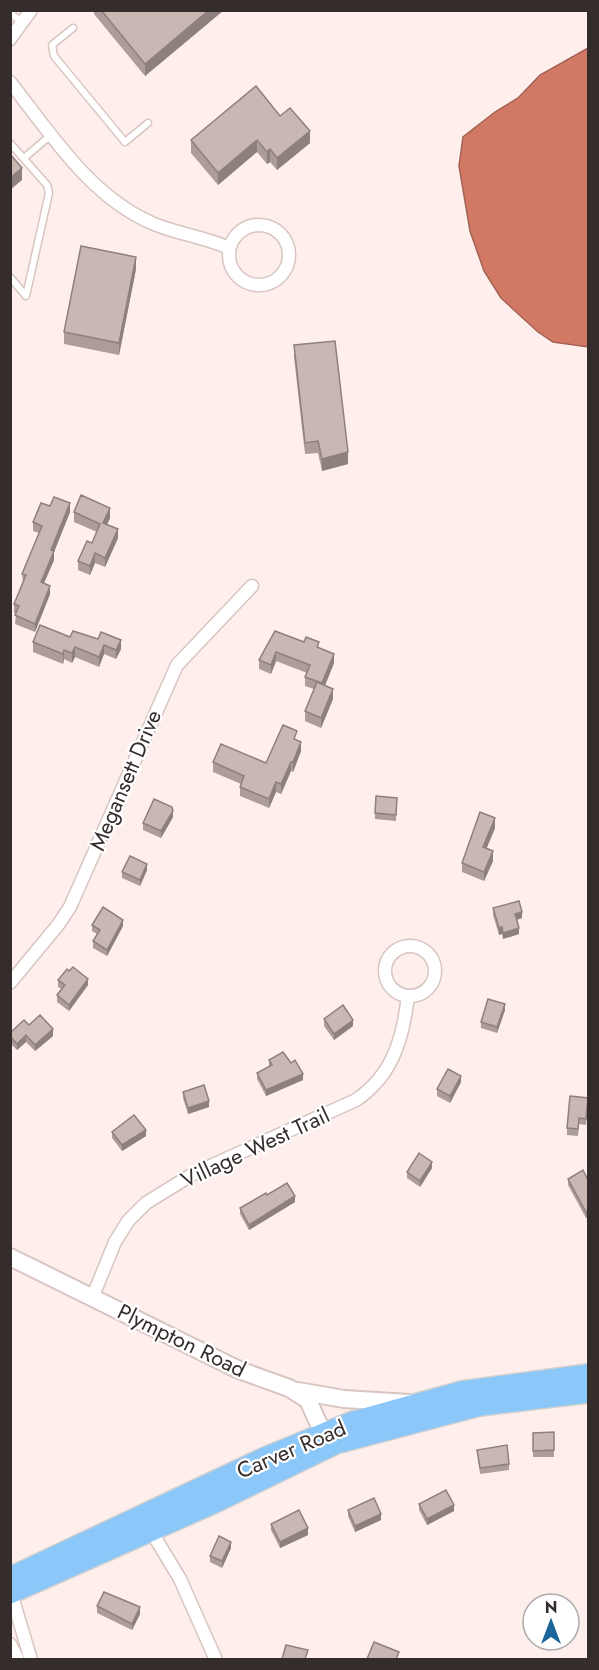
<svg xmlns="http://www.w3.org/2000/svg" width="599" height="1670" viewBox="0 0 599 1670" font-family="Jost,sans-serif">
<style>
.water{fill:#d27965;stroke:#a36254;stroke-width:1.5}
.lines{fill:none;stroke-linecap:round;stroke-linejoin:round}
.lane-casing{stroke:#d8c5c1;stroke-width:9}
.street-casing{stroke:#d8c5c1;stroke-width:15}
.secondary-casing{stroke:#d8c5c1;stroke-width:20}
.highway-casing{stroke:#d2d1d0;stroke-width:24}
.lane{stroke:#fff;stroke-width:6}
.street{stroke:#fff;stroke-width:12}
.secondary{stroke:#fff;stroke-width:16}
.highway{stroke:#8bc7f8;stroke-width:21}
.wall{fill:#ad9d9a}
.shaded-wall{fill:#8d807d}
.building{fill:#c9b7b3;stroke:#8d807d;stroke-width:1.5}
.labels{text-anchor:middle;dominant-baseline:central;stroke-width:4.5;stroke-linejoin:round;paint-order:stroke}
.street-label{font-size:22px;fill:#342d2b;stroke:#fff}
</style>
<rect width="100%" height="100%" fill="#feefec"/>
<polygon class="water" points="588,48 588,347 553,342 538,332 501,298 484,271 470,231 459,166 463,137 495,112 518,98 540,75"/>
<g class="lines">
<defs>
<g id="lane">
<polyline points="10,13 22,22"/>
<polyline points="73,28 52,45 54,56 125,142 148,123"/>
<polyline points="10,143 47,185 49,193 26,296 10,277"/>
<polyline points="24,158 51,135"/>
</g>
<g id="street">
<polyline points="10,39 31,10"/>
<path d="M10,82C51,134 91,198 154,224C178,234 205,237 229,248"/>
<circle cx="259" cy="255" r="30"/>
<circle cx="410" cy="971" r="25"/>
<polyline points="10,983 58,925 70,907 177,665 252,586"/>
<path d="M93,1296L115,1242L128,1221L146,1203L193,1174L356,1100C393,1075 403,1038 408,996"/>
<polyline points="148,1526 180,1579 216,1660"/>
<polyline points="11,1593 31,1660"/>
<polyline points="10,1644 18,1660"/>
</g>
<g id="secondary">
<polyline points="10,1257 239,1370 289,1388 308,1400 328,1445"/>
<polyline points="298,1391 344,1399 409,1403"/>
</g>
<g id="highway">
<polyline points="10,1578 265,1458 353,1422 461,1392 588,1375"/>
<polyline points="10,1593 215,1502 336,1443 480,1405 588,1392"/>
</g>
</defs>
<use href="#lane" class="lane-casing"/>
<use href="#street" class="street-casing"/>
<use href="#secondary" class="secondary-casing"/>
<use href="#highway" class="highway-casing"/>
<use href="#lane" class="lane"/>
<use href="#street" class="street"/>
<use href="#secondary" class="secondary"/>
<use href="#highway" class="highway"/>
</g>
<g class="wall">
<polygon points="94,10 224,10 145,76 94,14"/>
<polygon points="280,116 310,143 277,170 270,162 267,164 257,152 218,185 191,153 191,140"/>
<polygon points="136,269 119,355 64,344 64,332"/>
<polygon points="294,345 348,464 322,471 318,453 305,454 294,357"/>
<polygon points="50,506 70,512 54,552 54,560 44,583 50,594 35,632 15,624 16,613 14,613 14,604 23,582 22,574 39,533 33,531 33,522"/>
<polygon points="74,512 110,518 107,525 118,538 105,567 95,563 90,575 78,570 78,561 92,543 97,532 74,522"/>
<polygon points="275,631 319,648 334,663 325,686 333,699 321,728 305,721 305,711 314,689 305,686 305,677 307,673 276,661 271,674 259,669 259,660"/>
<polygon points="70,637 121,649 116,659 104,654 99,667 75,657 72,663 64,659 63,664 33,652 33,642"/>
<polygon points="297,740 301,751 293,772 291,771 281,794 276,792 269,808 240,796 240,787 241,784 213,772 213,762 266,763"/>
<polygon points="397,798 396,821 375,819 375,813"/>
<polygon points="173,817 161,838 143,830 143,823"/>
<polygon points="495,828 486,849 493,861 484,881 462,872 462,863"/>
<polygon points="147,870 140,886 122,878 122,872"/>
<polygon points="493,908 522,918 517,920 519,934 503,939 502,934 499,935 493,915"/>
<polygon points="92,925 123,926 107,956 93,948 93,941 97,934 92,931"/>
<polygon points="58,980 88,985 69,1011 57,1002 57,995 62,989 58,987"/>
<polygon points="505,1010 497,1033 481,1028 481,1022"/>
<polygon points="324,1019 353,1026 334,1040 324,1026"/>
<polygon points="10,1033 53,1036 35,1051 26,1042 17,1050 10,1043"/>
<polygon points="269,1060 303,1080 266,1096 257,1079 257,1073 269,1066"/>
<polygon points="461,1082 450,1103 437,1096 437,1089"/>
<polygon points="183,1092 209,1107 188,1114 183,1098"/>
<polygon points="588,1104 586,1125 579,1124 578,1136 567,1135 567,1128"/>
<polygon points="112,1132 146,1136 122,1151 112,1138"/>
<polygon points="432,1168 420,1187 407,1178 407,1172"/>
<polygon points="568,1179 588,1180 586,1218 568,1185"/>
<polygon points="267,1195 295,1202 249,1230 240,1214 240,1208"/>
<polygon points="554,1432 554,1457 533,1457 533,1433"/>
<polygon points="477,1450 509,1464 509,1470 480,1474"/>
<polygon points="419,1504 454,1511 427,1525 419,1510"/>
<polygon points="348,1510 381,1520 355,1532 348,1516"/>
<polygon points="271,1524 308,1535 280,1548 271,1530"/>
<polygon points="231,1548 222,1568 210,1562 210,1556"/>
<polygon points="97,1606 140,1614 132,1630 97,1613"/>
</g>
<g class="shaded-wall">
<polygon points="209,10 224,10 145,76 145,64"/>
<polygon points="310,131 310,143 277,170 277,158"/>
<polygon points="257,140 257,152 218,185 218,173"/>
<polygon points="270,149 270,162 267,164 267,152"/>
<polygon points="22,168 22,180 10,190 10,178"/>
<polygon points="136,257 136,269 119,355 119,343"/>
<polygon points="348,452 348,464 322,471 322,459"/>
<polygon points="70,503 70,512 54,552 54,560 41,590 41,582 51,550"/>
<polygon points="110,508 110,518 103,533 103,523"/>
<polygon points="118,529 118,538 105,567 105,558"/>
<polygon points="95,553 95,563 90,575 90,566"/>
<polygon points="50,586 50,594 35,632 35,624"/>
<polygon points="121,640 121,649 116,659 116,650"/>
<polygon points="104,645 104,654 99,667 99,657"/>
<polygon points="75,647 75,657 72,663 72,653"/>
<polygon points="64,650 64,659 63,664 63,654"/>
<polygon points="276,652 276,661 271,674 271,665"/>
<polygon points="334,654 334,663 322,692 322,683"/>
<polygon points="333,689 333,699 321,728 321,718"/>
<polygon points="301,742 301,751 293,772 293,762"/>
<polygon points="291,762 291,771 281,794 281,784"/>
<polygon points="276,782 276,792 269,808 269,799"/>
<polygon points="173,811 173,817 161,838 161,831"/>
<polygon points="495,818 495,828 483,857 483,847"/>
<polygon points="493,851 493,861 484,881 484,872"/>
<polygon points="147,864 147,870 140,886 140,880"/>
<polygon points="522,912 522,918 515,920 515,914"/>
<polygon points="123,920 123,926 107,956 107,950"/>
<polygon points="502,927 502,934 499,935 499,928"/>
<polygon points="519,928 519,934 503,939 503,933"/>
<polygon points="88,979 88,985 69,1011 69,1005"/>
<polygon points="505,1004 505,1010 497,1033 497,1027"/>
<polygon points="353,1020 353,1026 334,1040 334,1034"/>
<polygon points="53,1029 53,1036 35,1051 35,1045"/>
<polygon points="26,1035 26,1042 17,1050 17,1044"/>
<polygon points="303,1074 303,1080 266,1096 266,1090"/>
<polygon points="461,1076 461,1082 450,1103 450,1096"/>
<polygon points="209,1101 209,1107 188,1114 188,1108"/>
<polygon points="146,1130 146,1136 122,1151 122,1145"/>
<polygon points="432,1162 432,1168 420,1187 420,1181"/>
<polygon points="295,1196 295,1202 249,1230 249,1225"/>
<polygon points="588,1210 588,1217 586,1218 586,1212"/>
<polygon points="454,1505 454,1511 427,1525 427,1519"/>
<polygon points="381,1514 381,1520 355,1532 355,1526"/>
<polygon points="308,1528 308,1535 280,1548 280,1542"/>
<polygon points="231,1542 231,1548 222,1568 222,1561"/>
<polygon points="140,1607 140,1614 132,1630 132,1624"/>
</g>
<g class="building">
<polygon points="101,10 209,10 145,64"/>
<polygon points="256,86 280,116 290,108 310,131 277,158 270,149 267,152 257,140 218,173 191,140"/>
<polygon points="10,154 22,168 10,178"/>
<polygon points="81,246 136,257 119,343 64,332"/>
<polygon points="335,341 348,452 322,459 318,441 305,443 294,345"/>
<polygon points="81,495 110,508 103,523 118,529 105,558 95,553 90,566 78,561 87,541 92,543 100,524 74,512"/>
<polygon points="54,497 70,503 51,550 54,551 41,582 50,586 35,624 15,615 19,606 14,604 26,575 22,574 42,526 33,522 41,503 50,506"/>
<polygon points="40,625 70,637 73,631 98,639 101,632 121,640 116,650 104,645 99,657 75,647 72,653 64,650 63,654 33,642"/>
<polygon points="275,631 304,642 306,637 319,642 317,647 334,654 322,683 305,677 310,665 276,652 271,665 259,660"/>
<polygon points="317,682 333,689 321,718 305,711"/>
<polygon points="283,725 297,731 294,739 301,742 293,762 291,762 281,784 276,782 269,799 240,787 244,776 213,762 221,744 266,763"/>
<polygon points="376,796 397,798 396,815 375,813"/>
<polygon points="154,799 172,807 173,811 161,831 143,823"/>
<polygon points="480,812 495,818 483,847 493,851 484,872 462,863"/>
<polygon points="130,856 147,864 140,880 122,872"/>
<polygon points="519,901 522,912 515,914 519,928 503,933 502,927 499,928 493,908"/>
<polygon points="103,907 123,920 107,950 93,941 100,930 92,925"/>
<polygon points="73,967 88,979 69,1005 57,995 65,985 58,980 67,969 69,971"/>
<polygon points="488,999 505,1004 497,1027 481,1022"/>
<polygon points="343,1005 353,1020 334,1034 324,1019"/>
<polygon points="40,1015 53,1029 35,1045 26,1035 17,1044 10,1036 10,1033 24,1020 29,1025"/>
<polygon points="283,1052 291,1063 295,1060 303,1074 266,1090 257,1073 272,1065 269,1060"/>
<polygon points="448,1069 461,1076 450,1096 437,1089"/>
<polygon points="204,1085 209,1101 188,1108 183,1092"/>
<polygon points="570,1096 588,1098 586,1119 579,1118 578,1129 567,1128"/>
<polygon points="134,1115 146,1130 122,1145 112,1132"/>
<polygon points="419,1153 432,1162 420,1181 407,1172"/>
<polygon points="583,1170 588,1180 588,1210 586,1212 568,1179"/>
<polygon points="287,1183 295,1196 249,1225 240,1208 266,1193 267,1195"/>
<polygon points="554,1432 554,1450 533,1451 533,1433"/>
<polygon points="507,1445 509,1464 480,1468 477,1450"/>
<polygon points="446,1490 454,1505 427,1519 419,1504"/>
<polygon points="374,1498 381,1514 355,1526 348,1510"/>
<polygon points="299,1510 308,1528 280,1542 271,1524"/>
<polygon points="219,1536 231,1542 222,1561 210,1556"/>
<polygon points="104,1592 140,1607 132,1624 97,1606"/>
<polygon points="374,1642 399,1652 396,1659 367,1659"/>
<polygon points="286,1645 308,1650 305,1659 282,1659"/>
</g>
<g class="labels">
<g class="street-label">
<text transform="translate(125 780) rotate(-67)">Megansett Drive</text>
<text transform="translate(255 1147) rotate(-25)">Village West Trail</text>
<text transform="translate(182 1340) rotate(26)">Plympton Road</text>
<text transform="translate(291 1449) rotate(-23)">Carver Road</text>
</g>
</g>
<rect width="599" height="1670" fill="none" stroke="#342d2b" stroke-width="24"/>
<g transform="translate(551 1622)"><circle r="28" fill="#ffffff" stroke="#aeabaa" stroke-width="1.5"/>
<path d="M0-4.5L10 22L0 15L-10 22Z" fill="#1c6599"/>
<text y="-9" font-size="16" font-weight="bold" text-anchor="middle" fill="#342d2b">N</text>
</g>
</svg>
